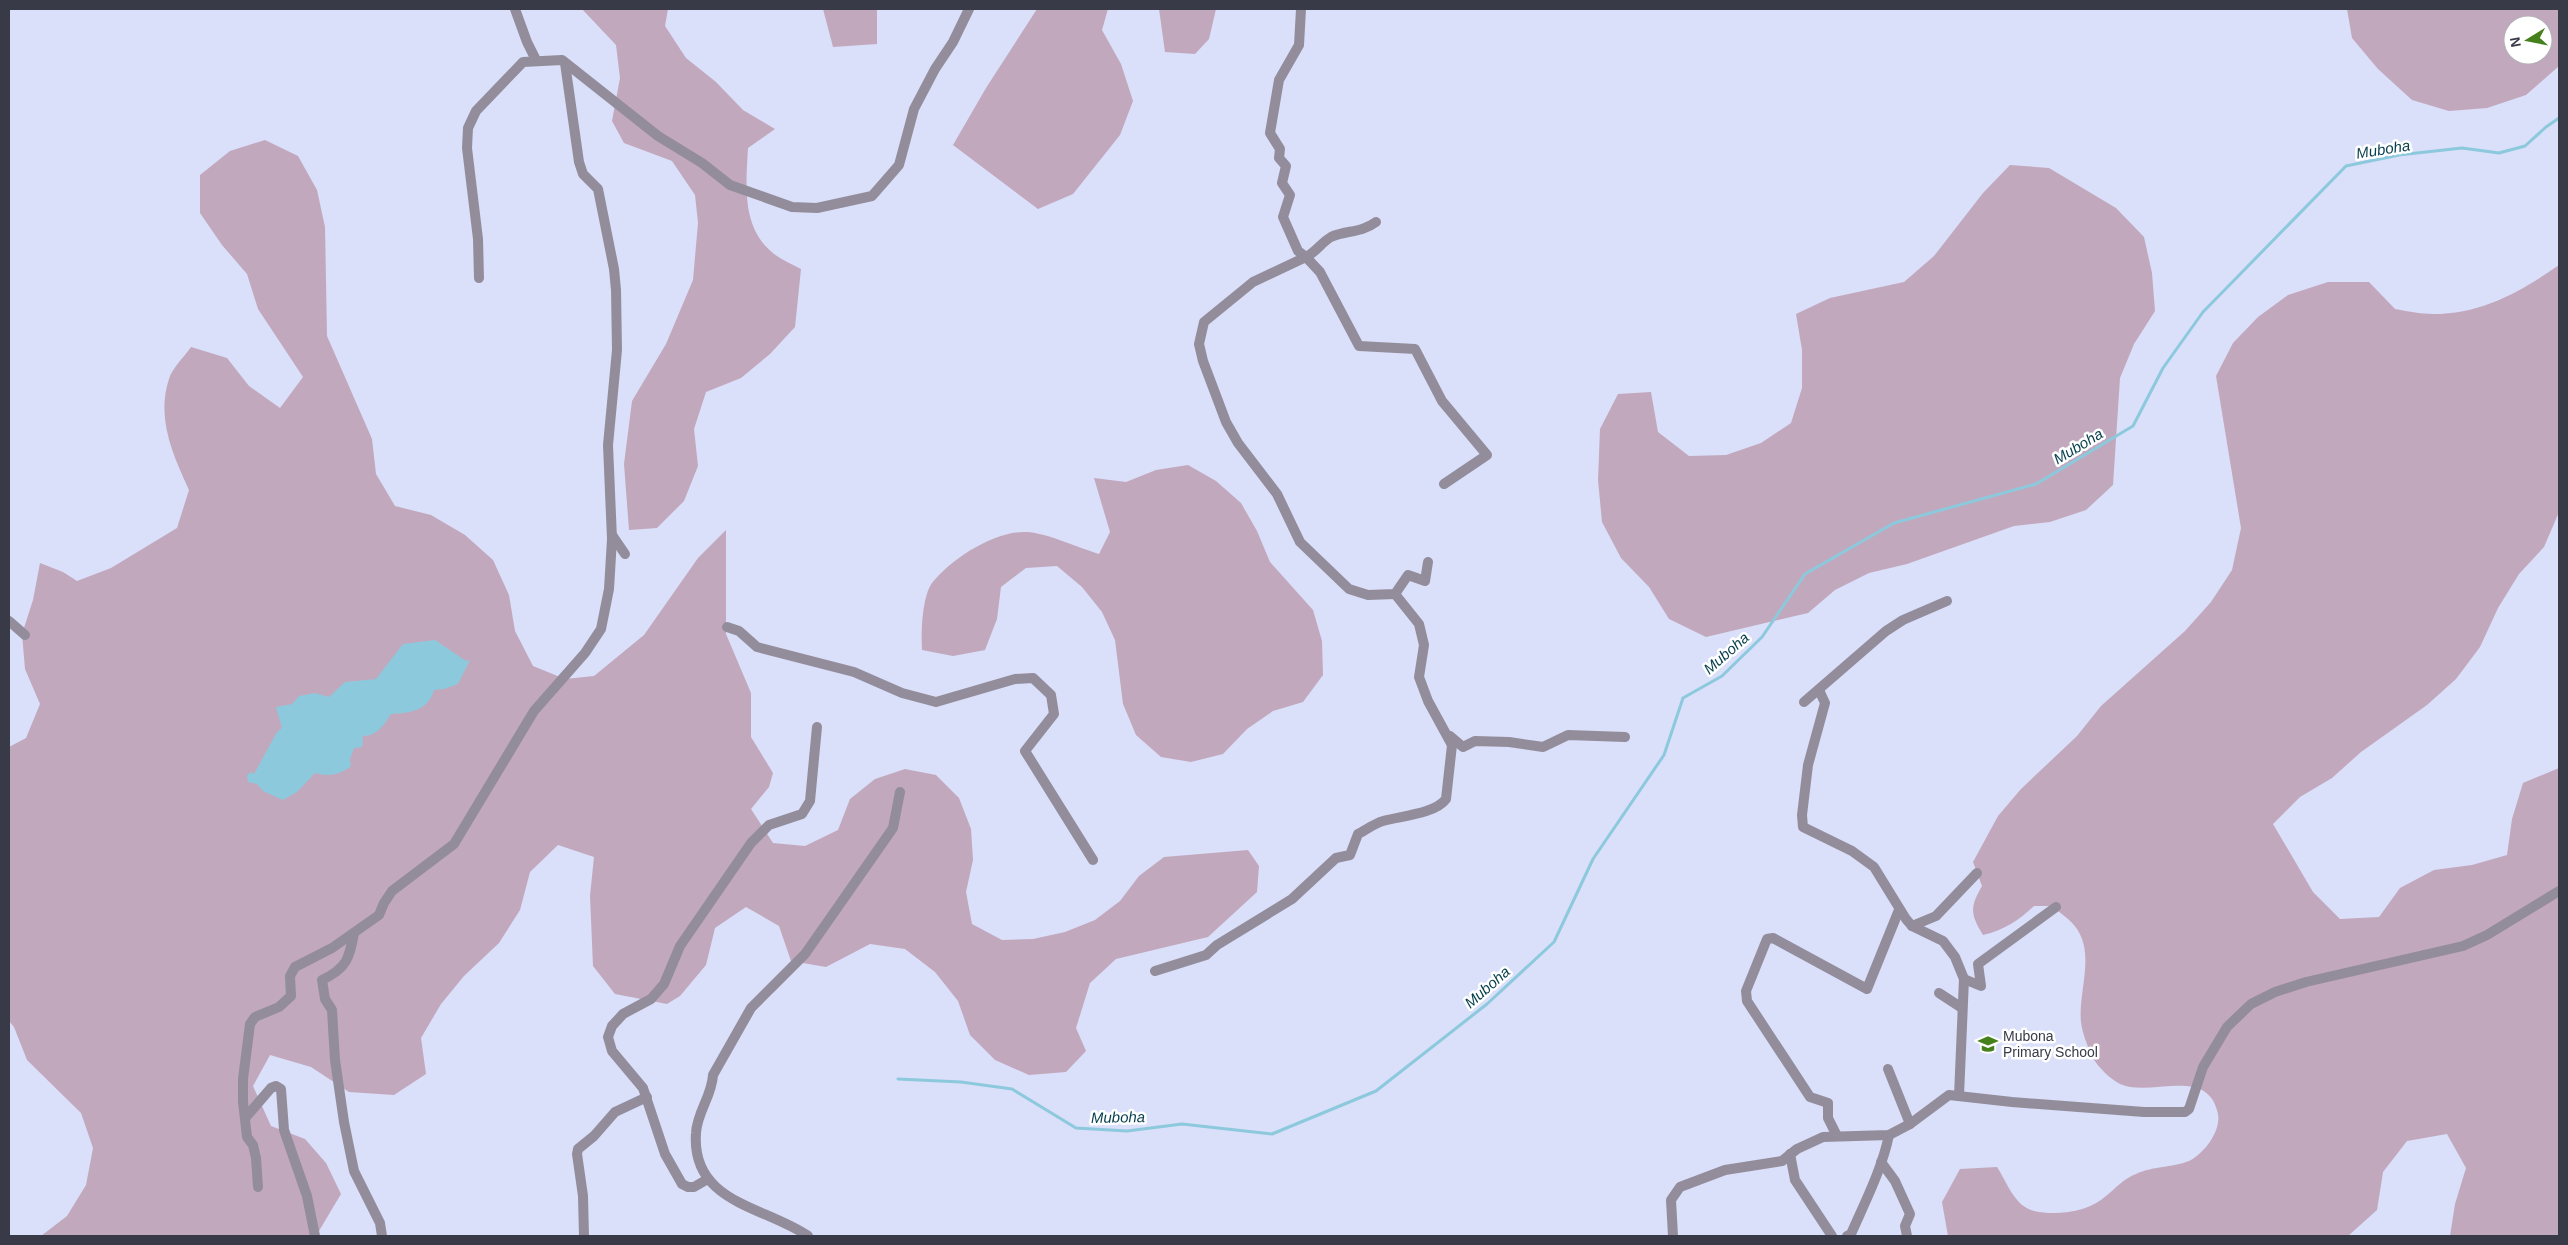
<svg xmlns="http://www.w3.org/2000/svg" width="2568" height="1245" viewBox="0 0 2568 1245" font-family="Arial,sans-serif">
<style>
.green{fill:#c2a8bd;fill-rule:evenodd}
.water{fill:#8cc9dc}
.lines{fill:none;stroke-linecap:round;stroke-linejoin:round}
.stream{stroke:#8cc9dc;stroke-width:3}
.minor{stroke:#938d9b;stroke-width:10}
.labels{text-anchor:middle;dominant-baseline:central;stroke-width:5;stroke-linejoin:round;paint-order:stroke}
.poi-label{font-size:14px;fill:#383a47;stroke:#fff;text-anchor:start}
.water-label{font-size:15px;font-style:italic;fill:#053e4c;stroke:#fff}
</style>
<rect width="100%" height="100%" fill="#dadffa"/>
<g class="green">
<path d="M582,9H668L665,26L686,58L716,82L743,110L775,129L748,148C746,185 741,228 774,254C782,260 792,264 801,269L795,327L770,354L741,378L706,392L694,429L698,466L684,501L657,528L629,530L624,464L632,401L666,344L693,280L698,223L695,195L672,161L624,143L612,121L620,78L616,45Z"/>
<polygon points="823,9 877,9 877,44 833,47"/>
<polygon points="1037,9 1108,9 1102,30 1121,64 1133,101 1120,135 1073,194 1038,209 953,145 986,88"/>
<polygon points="1159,9 1216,9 1209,39 1195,54 1165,52"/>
<path d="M2347,9H2559V66L2526,95L2487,108L2449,111L2412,100L2378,69L2352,38ZM2513,25H2543V55H2513Z"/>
<path d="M265,140L298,156L317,190L325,227L327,336L372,439L376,474L395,506L431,515L465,535L493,560L509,595L515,631L533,666L565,679L594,676L644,635L698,558L726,530V634L751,693V737L773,773L769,787L751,809L773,843L805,846L838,830L850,799L875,779L905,769L936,775L959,798L971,829L973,860L966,892L972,924L1002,940L1033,939L1065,932L1095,920L1120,901L1139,876L1164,857L1248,850L1259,866L1257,892L1208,937L1116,959L1090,983L1076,1028L1086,1051L1066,1072L1029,1075L995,1060L970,1035L958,1001L935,972L905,949L870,944L826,967L791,961L779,926L746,907L715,928L706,965L680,996L667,1004L615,994L593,966L590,896L594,857L558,845L530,872L520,910L499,943L464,976L441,1004L421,1038L426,1074L394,1095L349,1092L311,1067L270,1055L253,1086L271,1126L305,1139L326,1163L341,1194L316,1236H41L67,1216L86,1185L93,1148L81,1113L27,1060L14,1027L9,1021V747L26,738L40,704L25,669L22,634L33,600L40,563L63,572L77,581L111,568L177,528L189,490C173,455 156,418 169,379C172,368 185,356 191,347L227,358L249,386L280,408L303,377L258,309L247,274L222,245L200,213V175L230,151Z"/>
<polygon points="2010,165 2049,168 2116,208 2144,237 2152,273 2155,311 2134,344 2120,378 2113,485 2086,510 2050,522 2014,526 1907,564 1869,573 1835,590 1808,613 1706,637 1669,619 1649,587 1621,558 1602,522 1598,480 1600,429 1618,394 1651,392 1658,432 1689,456 1726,455 1761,443 1791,423 1802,388 1802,350 1796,314 1830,298 1904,282 1934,256 1983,193"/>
<path d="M2559,265V512L2544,547L2519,574L2498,608L2480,647L2456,679L2427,705L2361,752L2332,778L2300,797L2273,824L2313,892L2340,919L2379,917L2400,888L2434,870L2472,865L2507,855L2512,819L2523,783L2559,768V1236H2450L2455,1204L2466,1168L2447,1134L2407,1141L2383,1172L2377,1210L2348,1236H1948L1942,1202L1960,1169L1997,1167C2007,1182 2014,1206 2034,1211C2057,1216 2089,1212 2106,1196C2116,1188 2123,1179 2136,1174C2152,1166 2178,1167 2191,1160C2205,1152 2221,1131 2218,1114C2208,1065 2150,1098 2120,1084C2110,1079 2098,1067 2093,1058C2088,1048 2082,1032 2081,1022C2078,992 2095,956 2077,929C2071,920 2060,913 2052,906H2034C2018,921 2004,930 1983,935C1970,914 1970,907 1982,886L1973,862L1998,816L2021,789L2077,736L2101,706L2185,631L2211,602L2232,570L2241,528L2216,376L2233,343L2258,317L2288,295L2328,282H2369L2395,309C2407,311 2420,314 2433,314C2482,314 2520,292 2559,265Z"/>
<path d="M1188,465L1216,481L1241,503L1257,531L1270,562L1313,610L1322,641L1323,675L1303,702L1273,711L1247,729L1223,754L1191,762L1161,757L1136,735L1123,704L1115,640L1102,612L1082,587L1057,566L1026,568L1001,587L997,619L985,650L953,656L922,650C921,633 922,597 932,583C951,559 995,530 1027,532C1047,533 1079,548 1099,554L1110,532L1094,478L1126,482L1156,470Z"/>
</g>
<path class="water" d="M435,640L466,661L470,660L458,684L444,689L434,690C428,711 410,713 391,714C384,725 377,736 363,736L362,747L354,748L350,759L351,766C340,775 328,777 315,773L297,792L283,800L263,791L257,784L248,782L247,775L251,772L254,774L277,732L282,728L276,707L292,704L299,696L315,693L329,697L345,682L376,679L403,644Z"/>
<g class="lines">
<polyline class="stream" points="898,1079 961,1082 1012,1089 1076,1128 1127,1131 1182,1124 1272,1134 1376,1091 1487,1004 1554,942 1593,859 1664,755 1683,698 1722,676 1762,637 1805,574 1894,523 2036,484 2133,426 2163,368 2203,312 2346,166 2399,155 2462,148 2499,153 2525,146 2546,127 2559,118"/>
<g class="minor">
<polyline points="515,9 527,42 536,60"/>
<polyline points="1301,9 1299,45 1279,80 1270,133 1280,149 1279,158 1286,166 1282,183 1290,195 1283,217 1298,251 1306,257 1253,282 1204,322 1199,344 1203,361 1226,422 1238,443 1277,494 1300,542 1349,589 1368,595 1395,594 1408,575 1425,581 1428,562"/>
<path d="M1376,222C1361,233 1346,230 1331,237C1322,242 1316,252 1306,257L1320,272L1359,346L1415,349L1442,401L1487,455L1444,484"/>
<polyline points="479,278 478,239 467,148 468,128 476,111 523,62 562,60 658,136 702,163 730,185 792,207 817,208 872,196 899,165 914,109 935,69 953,42 969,9"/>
<polyline points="612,535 625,554"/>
<polyline points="9,621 25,635"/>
<polyline points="727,627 739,631 757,647 854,672 902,693 936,702 1015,679 1033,678 1051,695 1054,714 1025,751 1093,860"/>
<polyline points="1819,690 1825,703 1808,765 1802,815 1803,827 1852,851 1874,867 1906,919 1912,926 1943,941 1955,957 1964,979 1959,1096"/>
<polyline points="1804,702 1886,631 1903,620 1947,601"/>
<polyline points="1450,736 1463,747 1475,741 1509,742 1543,747 1568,735 1625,737"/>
<polyline points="1912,926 1936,916 1977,873"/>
<path d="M354,933C349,959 347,968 322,980L325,999L332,1010L335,1060L344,1122L354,1171L380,1223L382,1236"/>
<path d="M1155,971L1206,955L1217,945L1292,899L1336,858L1350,855L1358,834C1366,830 1375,823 1383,821C1400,816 1435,814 1446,799L1452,745L1428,701L1419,677L1424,645L1419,624L1395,594"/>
<polyline points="1964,979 1981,986 1978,964 2056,907"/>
<polyline points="1939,993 1962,1008"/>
<polyline points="1888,1069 1910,1124"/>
<polyline points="246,1117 271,1088 276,1086 281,1089 284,1130 307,1196 315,1236"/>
<polyline points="1837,1136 1828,1118 1828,1103 1810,1097 1747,1001 1746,991 1767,939 1773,938 1867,989 1899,910"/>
<polyline points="1790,1154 1795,1180 1832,1236"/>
<polyline points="1881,1162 1895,1181 1910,1214 1905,1226 1907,1236"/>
<polyline points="706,1180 694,1187 688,1187 682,1184 665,1154 643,1088 612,1051 608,1037 612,1026 623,1014 651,999 664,984 680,946 751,843 769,825 802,814 810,801 817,727"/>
<polyline points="258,1187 256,1158 253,1145 247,1137 243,1102 243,1079 250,1024 255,1017 279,1007 291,996 290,976 295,967 332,948 379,915 384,903 392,891 454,844 534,711 585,653 601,629 609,589 612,539 608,445 617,350 616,290 614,269 598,189 583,174 579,162 565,63"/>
<polyline points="584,1236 583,1196 577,1154 578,1149 594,1136 615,1112 647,1097"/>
<path d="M808,1236C764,1206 691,1203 696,1133C697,1112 712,1096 713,1075L751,1008L805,954L893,828L900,792"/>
<polyline points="1673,1236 1671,1200 1680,1187 1725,1170 1782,1161 1797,1149 1823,1137 1889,1135 1910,1124 1949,1095 2012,1102 2144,1112 2185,1112 2189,1109 2203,1067 2227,1027 2251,1004 2275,992 2306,982 2463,946 2487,935 2559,891"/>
<path d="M1847,1236L1851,1234C1865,1202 1882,1169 1889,1135"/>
</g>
</g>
<defs>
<symbol id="school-bare" viewBox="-9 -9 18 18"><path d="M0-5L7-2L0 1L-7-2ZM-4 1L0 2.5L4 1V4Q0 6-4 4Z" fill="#45801d" stroke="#fff" stroke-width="2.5" paint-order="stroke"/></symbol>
</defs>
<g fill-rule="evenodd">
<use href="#school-bare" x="1974" y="1030" width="28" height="28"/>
</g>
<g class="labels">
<g class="poi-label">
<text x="2003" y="1036">Mubona<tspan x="2003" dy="16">Primary School</tspan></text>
</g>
<g class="water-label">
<text transform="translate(2383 149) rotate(-9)">Muboha</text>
<text transform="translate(2078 446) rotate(-31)">Muboha</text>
<text transform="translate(1726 653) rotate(-41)">Muboha</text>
<text transform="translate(1487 987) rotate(-41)">Muboha</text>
<text transform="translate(1118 1117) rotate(-1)">Muboha</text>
</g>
</g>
<rect width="2568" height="1245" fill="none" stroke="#383a47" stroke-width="20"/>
<g transform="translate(2528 40) rotate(260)"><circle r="24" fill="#ffffff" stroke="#afb0b5"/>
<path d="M0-4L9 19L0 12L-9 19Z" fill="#45801d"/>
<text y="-8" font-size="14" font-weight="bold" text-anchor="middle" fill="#383a47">N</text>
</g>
</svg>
